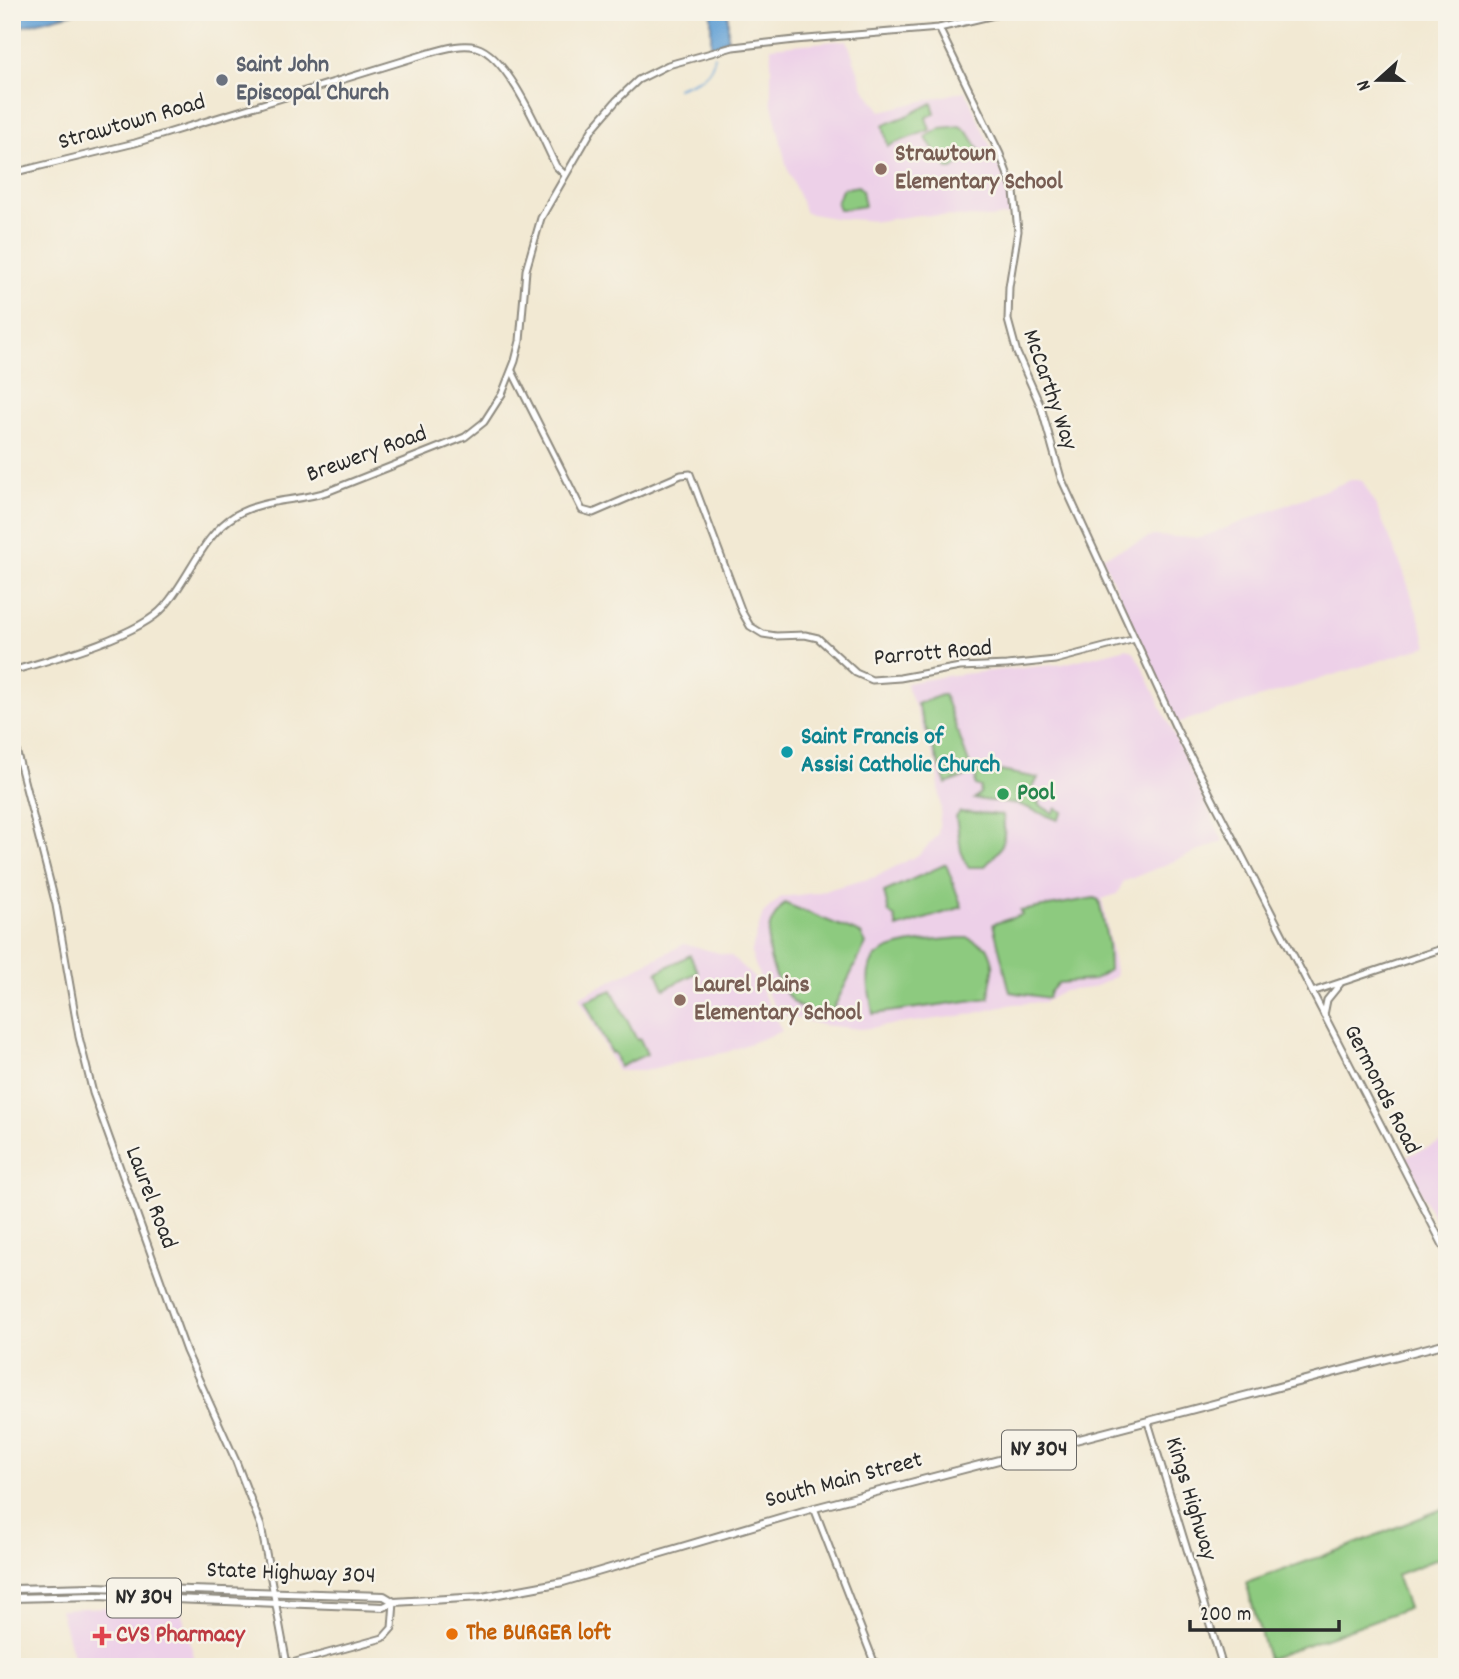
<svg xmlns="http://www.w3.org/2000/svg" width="1459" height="1679" viewBox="0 0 1459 1679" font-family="Dekko,sans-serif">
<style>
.built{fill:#edd0e8}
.green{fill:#8dca7f;stroke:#5c7a55;stroke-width:2}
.water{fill:#64a1d5;stroke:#486680;stroke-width:2}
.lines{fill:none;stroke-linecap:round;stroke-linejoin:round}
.stream{stroke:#64a1d5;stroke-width:2}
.minor-casing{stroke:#8e8a7f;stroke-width:9}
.major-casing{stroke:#8e8a7f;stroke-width:10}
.minor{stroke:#fff;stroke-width:5}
.major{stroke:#fff;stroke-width:6}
.worship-dot{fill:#6b7280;stroke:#f7f3e8;stroke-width:2.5}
.education-dot{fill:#8d6e63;stroke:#f7f3e8;stroke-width:2.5}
.culture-dot{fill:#0f9aa8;stroke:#f7f3e8;stroke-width:2.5}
.leisure-dot{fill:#2e9e5b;stroke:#f7f3e8;stroke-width:2.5}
.food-dot{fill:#e8710a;stroke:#f7f3e8;stroke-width:2.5}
.health-dot{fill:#e0444e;stroke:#f7f3e8;stroke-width:2.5}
.labels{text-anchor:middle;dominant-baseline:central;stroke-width:5;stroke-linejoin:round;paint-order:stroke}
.shield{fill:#f7f3e8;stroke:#686764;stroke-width:2}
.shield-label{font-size:23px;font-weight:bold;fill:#2b2b2b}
.worship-label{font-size:24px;font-weight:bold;fill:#5b616d;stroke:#f7f3e8;text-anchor:start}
.street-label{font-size:24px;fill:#2b2b2b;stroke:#f7f3e8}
.education-label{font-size:24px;font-weight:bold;fill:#785e54;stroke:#f7f3e8;text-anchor:start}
.culture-label{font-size:24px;font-weight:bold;fill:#0d838f;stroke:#f7f3e8;text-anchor:start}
.leisure-label{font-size:24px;font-weight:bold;fill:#27864d;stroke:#f7f3e8;text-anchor:start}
.food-label{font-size:24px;font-weight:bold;fill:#c56008;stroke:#f7f3e8;text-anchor:start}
.health-label{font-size:24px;font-weight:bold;fill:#be3a42;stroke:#f7f3e8;text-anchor:start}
</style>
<rect width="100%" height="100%" fill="#f7f3e8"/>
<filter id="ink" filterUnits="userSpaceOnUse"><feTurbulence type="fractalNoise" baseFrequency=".0143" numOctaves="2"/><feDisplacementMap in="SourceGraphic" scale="14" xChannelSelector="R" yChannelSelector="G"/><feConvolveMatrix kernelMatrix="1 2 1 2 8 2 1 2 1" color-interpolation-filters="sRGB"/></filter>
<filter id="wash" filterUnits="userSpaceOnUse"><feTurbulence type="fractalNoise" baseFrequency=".00686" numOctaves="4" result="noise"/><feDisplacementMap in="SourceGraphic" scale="28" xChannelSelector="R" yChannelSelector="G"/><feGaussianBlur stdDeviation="1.57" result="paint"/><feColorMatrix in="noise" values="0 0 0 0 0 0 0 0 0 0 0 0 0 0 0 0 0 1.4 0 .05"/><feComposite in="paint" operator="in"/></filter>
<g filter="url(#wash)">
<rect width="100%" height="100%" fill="#f2e9d3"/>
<g class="built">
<polygon points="847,40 864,88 881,111 965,91 1004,176 1013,215 989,218 919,215 878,221 834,218 806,213 787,168 771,100 771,47"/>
<polygon points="1351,480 1362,480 1377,508 1403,570 1428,646 1177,723 1102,557 1153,536 1200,538"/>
<polygon points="1127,648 1133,651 1143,668 1223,841 1123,882 1117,894 1102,899 1116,976 1092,988 1064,991 1045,1002 1014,1004 967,1015 861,1029 822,1025 779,1014 763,987 751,953 763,913 781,897 815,893 875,877 920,854 938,835 941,809 937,766 906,683 952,675 1063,664"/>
<polygon points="684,944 731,956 757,981 782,1031 727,1052 678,1062 644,1071 617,1071 579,997"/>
<polygon points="1447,1140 1447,1242 1402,1158"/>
<polygon points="110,1607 181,1611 197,1667 76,1667 60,1609"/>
</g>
<g class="green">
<polygon points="932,103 935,113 926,118 930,130 888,146 883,125 909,115"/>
<polygon points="960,126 968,132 980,151 952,169 948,169 925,137 941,128"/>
<polygon points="858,186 862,190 865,206 839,210 837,203 842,189"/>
<polygon points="944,694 973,774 946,784 917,704"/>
<polygon points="984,768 1038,778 1029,795 1039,801 1038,804 1053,813 1056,808 1063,812 1058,820 1018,804 974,799 980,793 981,787 975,785 977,769"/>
<path d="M960,812L1003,815C1006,843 1005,846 984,867H968L961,851L956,817Z"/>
<polygon points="946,864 962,907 897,928 895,918 889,913 884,892"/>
<polygon points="1094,898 1099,900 1108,944 1109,970 1093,980 1058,983 1050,992 1048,998 1010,992 993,924 1022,915 1020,911"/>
<path d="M784,903L861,934L866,944L829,1017C823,1015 814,1014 808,1011C779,998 763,956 770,926C772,918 779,910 784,903Z"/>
<path d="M958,938H968L987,947C1001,974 987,976 990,998L873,1014C871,999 865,979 871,964C880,941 936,941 958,938Z"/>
<polygon points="690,955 698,972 664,989 657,972"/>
<polygon points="612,990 637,1040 640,1039 647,1054 619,1067 614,1052 611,1053 585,1001"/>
<polygon points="1447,1507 1447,1555 1396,1575 1408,1608 1268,1659 1246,1583 1350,1546"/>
</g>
<g class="water">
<polygon points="12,12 77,12 12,29"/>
<polygon points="711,12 728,12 728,39 711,48"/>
</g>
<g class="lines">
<path class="stream" d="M677,88C694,82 713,77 714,56"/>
</g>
</g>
<g filter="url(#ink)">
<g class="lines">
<defs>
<g id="minor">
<polyline points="939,28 1000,154 1014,192 1018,231 1009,287 1008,320 1017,353 1041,407 1061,478 1176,728 1447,1253"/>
<path d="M12,173L135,143L429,53C444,49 461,43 476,47C509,56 541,136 556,166L565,175"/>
<polyline points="512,371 582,510 593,513 681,475 690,474 742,612 750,626 763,634 776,636 805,635 818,638 856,673 872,680 900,678 960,667 1007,665 1055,660 1135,639"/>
<path d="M12,671C50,660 139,636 164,607C190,578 202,535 236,515C265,498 299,502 329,491L465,437L484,422L502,394L515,361L520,341L526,270L541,218L593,128L617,100L638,80L668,65L733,47L795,40L939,28L1007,12"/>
<polyline points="12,734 56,905 79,1037 93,1093 186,1351 235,1459 261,1526 287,1664"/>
<polyline points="1312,992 1447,947"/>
<polyline points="1324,1015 1327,1000 1340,984"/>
<polyline points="1148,1422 1223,1667"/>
<polyline points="814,1508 876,1667"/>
<polyline points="277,1667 383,1638 392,1628 394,1602"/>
</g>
<g id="major">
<polyline points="12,1589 92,1587 384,1596 394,1602"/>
<polyline points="12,1598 96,1596 384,1607 394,1602 482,1597 563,1582 807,1510 1447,1343"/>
</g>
</defs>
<use href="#minor" class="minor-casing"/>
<use href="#major" class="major-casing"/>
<use href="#minor" class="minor"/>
<use href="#major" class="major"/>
</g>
</g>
<circle class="worship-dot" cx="222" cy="80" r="7"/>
<g class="education-dot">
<circle cx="881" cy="169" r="7"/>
<circle cx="680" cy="1000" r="7"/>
</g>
<circle class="culture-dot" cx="787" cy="752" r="7"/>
<circle class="leisure-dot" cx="1003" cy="794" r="7"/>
<circle class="food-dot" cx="452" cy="1634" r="7"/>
<path class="health-dot" d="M98.5 1625.5h7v7h7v7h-7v7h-7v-7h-7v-7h7z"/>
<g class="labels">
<g class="shield">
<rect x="1002" y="1430.5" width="74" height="39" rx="5"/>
<rect x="107" y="1578.5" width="74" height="39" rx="5"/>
</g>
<g class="shield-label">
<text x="1039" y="1450">NY 304</text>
<text x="144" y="1598">NY 304</text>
</g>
<g class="worship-label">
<text x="236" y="66">Saint John<tspan x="236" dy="28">Episcopal Church</tspan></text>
</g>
<g class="street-label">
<text transform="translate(132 123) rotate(-16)">Strawtown Road</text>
<text transform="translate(1049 390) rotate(71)">McCarthy Way</text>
<text transform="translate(367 455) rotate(-20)">Brewery Road</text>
<text transform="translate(933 654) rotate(-5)">Parrott Road</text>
<text transform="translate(1381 1090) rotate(63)">Germonds Road</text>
<text transform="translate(150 1198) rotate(69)">Laurel Road</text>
<text transform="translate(844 1481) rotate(-15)">South Main Street</text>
<text transform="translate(1190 1499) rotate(73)">Kings Highway</text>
<text transform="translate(291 1574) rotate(2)">State Highway 304</text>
</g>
<g class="education-label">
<text x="895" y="155">Strawtown<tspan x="895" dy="28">Elementary School</tspan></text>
<text x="694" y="986">Laurel Plains<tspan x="694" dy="28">Elementary School</tspan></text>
</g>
<g class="culture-label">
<text x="801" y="738">Saint Francis of<tspan x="801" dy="28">Assisi Catholic Church</tspan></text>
</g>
<g class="leisure-label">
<text x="1017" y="794">Pool</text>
</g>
<g class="food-label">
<text x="466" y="1634">The BURGER loft</text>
</g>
<g class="health-label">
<text x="116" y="1636">CVS Pharmacy</text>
</g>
</g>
<rect width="1459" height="1679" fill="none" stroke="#f7f3e8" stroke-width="42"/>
<g transform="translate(1378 80) rotate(249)" stroke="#f7f3e8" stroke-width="5" paint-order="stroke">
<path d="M0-5L12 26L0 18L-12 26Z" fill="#2b2b2b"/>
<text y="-10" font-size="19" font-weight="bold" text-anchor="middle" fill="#2b2b2b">N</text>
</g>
<path d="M1190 1620v10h149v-10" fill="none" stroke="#2b2b2b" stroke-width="3.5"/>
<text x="1200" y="1620" font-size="21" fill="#2b2b2b" stroke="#f7f3e8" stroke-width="5" paint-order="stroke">200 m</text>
</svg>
